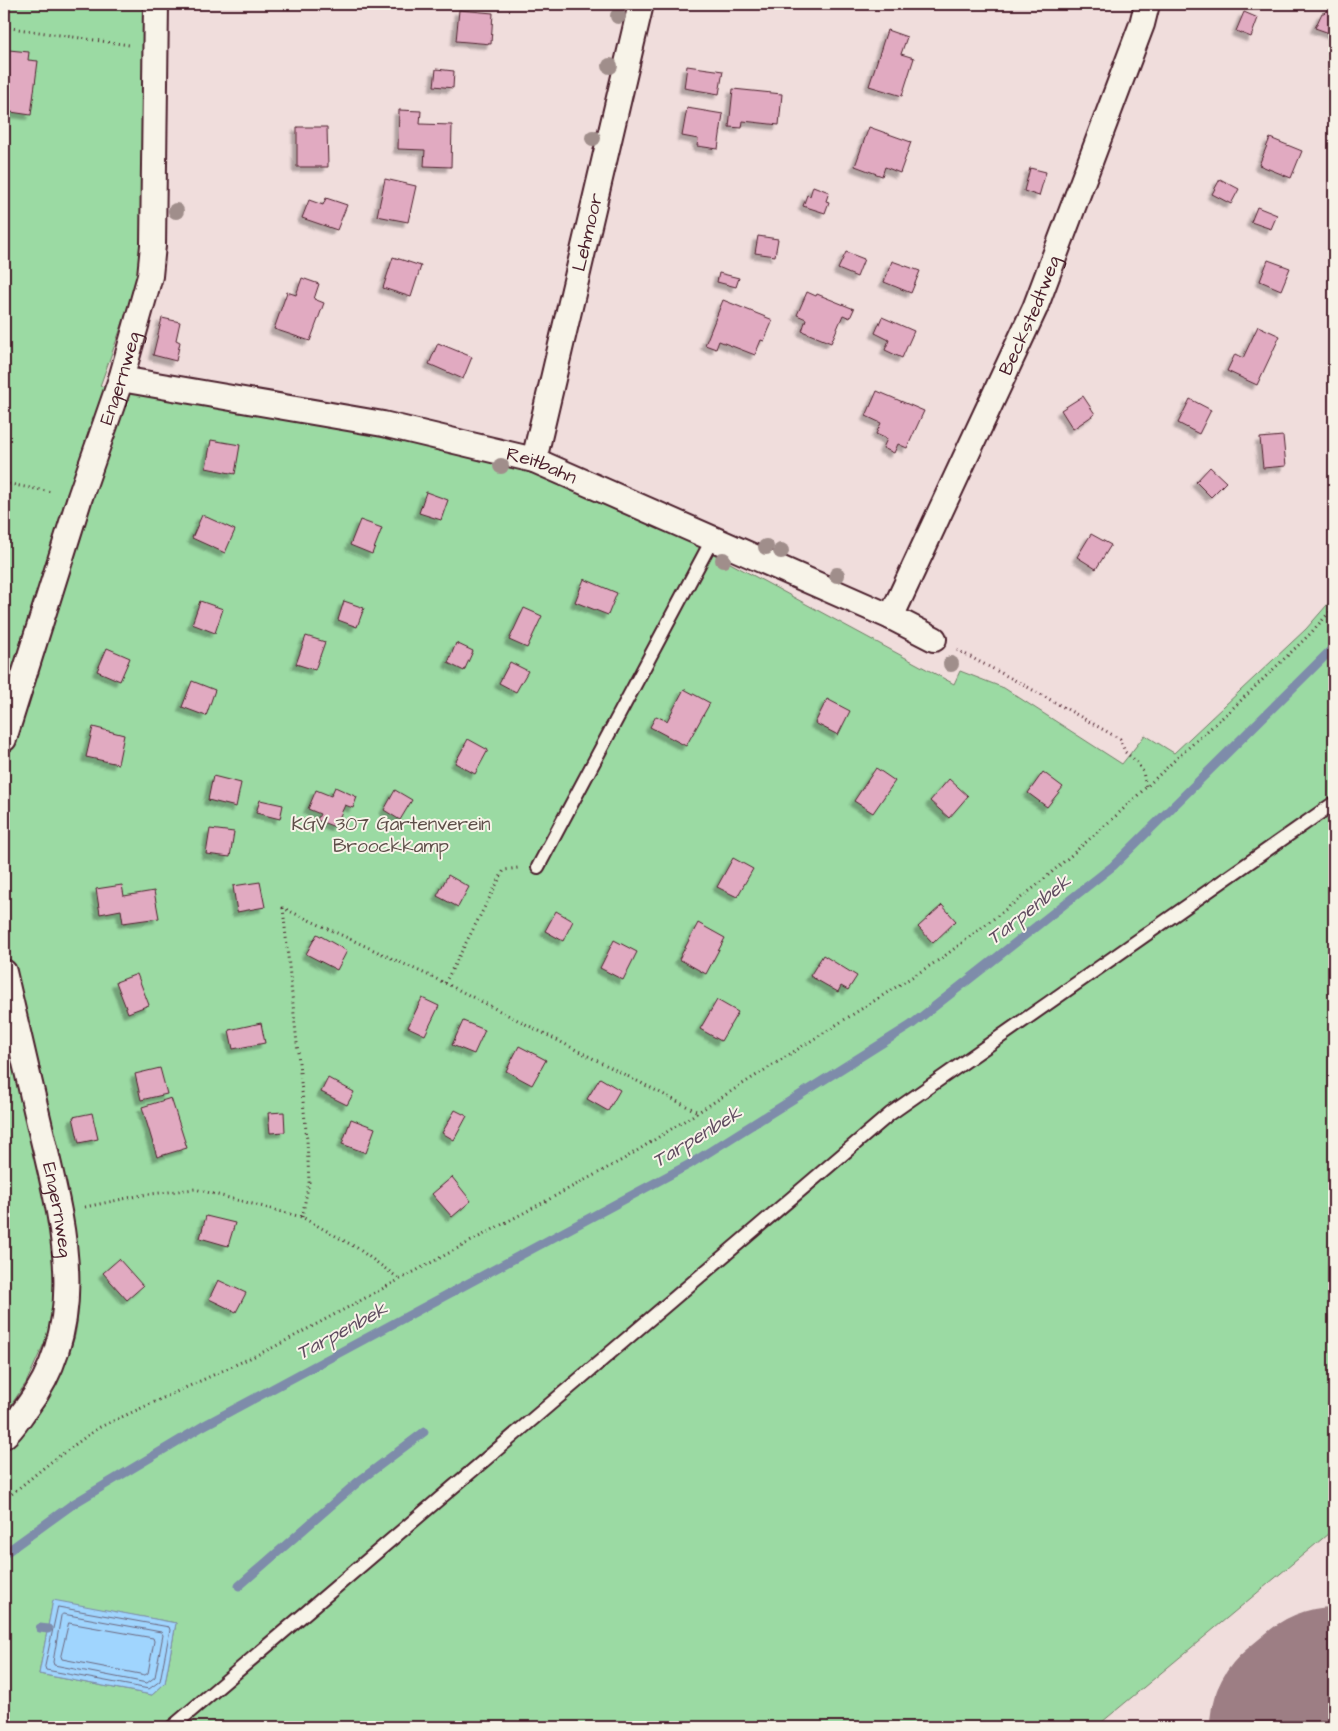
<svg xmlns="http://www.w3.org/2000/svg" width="1338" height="1731" viewBox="0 0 1338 1731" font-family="'Architects Daughter',sans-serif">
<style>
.green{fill:#9bdaa3;stroke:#727c67;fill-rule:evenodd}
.water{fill:#a0d5fe;stroke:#7e8caa}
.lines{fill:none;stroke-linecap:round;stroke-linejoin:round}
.shore{stroke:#6c687f;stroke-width:1}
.stream{stroke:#7e8caa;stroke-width:9}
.runway{stroke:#9d7e84;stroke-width:202}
.building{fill:#e1aac1;stroke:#4a1f2b;filter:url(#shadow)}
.lane-casing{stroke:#4a1f2b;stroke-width:16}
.street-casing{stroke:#4a1f2b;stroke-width:28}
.path{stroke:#4a1f2b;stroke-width:3;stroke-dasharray:1 4;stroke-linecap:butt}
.lane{stroke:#f7f3e8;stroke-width:12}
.street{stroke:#f7f3e8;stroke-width:24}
.tree{fill:#a08e8b}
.labels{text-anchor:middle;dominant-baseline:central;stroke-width:4;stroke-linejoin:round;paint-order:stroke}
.street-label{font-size:19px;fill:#4a1f2b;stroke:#f7f3e8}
.park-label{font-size:19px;fill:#5e4e49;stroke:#f7f3e8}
.water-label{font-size:20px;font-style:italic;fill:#604c60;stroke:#f7f3e8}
</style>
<defs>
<filter id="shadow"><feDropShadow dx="-4.5" dy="4.5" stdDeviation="1" flood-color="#0004"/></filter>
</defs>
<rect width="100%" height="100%" fill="#f0dddc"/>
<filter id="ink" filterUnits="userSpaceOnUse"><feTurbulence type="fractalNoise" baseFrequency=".02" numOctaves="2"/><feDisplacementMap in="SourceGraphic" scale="10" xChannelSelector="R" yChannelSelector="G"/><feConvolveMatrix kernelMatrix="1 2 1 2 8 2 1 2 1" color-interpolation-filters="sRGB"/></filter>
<g filter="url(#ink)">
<path class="green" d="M4,4H149V250L100,386L411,440L557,480L693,543L954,684L960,671L1004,688L1122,764L1145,735L1174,753L1306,629L1334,597V1529L1096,1727H4V1452C34,1427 62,1380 73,1342C77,1331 77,1319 79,1308L56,1302L47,1337L26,1383L4,1415ZM53,1601L176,1623L165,1683L152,1695L39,1674Z"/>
<polygon class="water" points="53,1600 176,1623 165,1683 152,1695 39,1674"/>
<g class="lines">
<g class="shore">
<polygon points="58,1607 169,1627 170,1630 160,1681 149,1689 46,1670 45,1667"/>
<polygon points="63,1614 161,1632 163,1635 155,1677 147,1683 54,1665 53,1662 61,1616"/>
<polygon points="69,1623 153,1638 154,1641 148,1673 145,1675 62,1659 61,1656"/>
</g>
<g class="stream">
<polyline points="4,1554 73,1504 203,1426 690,1164 911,1025 1113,866 1334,647"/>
<polyline points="239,1586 359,1481 424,1432"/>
<polyline points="40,1628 48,1629"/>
</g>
<polyline class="runway" points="1311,1727 1334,1708"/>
</g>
<g class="building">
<polygon points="1333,4 1334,29 1332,34 1315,28 1322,13 1324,13"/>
<polygon points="459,10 493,13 491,44 456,41"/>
<polygon points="1244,12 1258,18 1251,37 1236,31"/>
<polygon points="887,30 907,37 901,54 914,58 902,96 869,86"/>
<polygon points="9,50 29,52 28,60 38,61 31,115 4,111 4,92"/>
<polygon points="687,66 723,71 719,94 684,88"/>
<polygon points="436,69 454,71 453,88 434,86"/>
<polygon points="733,89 782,94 779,125 743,121 742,128 729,127"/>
<polygon points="687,108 723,114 718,149 697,146 698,139 682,136"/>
<polygon points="399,110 421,111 420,124 452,125 451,167 424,166 425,150 398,149"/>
<polygon points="297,127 327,127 328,167 297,167"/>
<polygon points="869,127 911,142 900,173 885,167 882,176 855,166"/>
<polygon points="1270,138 1302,151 1291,178 1259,165"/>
<polygon points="1030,168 1046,172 1039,196 1024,191"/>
<polygon points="385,179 416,186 408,222 377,216"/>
<polygon points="1220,179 1239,189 1231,204 1212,194"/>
<polygon points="813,186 829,192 826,201 829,202 825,213 803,206 807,195 810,196"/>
<polygon points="326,198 347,205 337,230 302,218 309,200 323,205"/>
<polygon points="1257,207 1277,215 1271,229 1251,222"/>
<polygon points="758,236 778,239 775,256 755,253"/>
<polygon points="846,252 864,259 857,277 838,269"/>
<polygon points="393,257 421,266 411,297 383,288"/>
<polygon points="1268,260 1290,268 1281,290 1260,281"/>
<polygon points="892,261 920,271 911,293 884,282"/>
<polygon points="719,273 739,278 736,287 717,282"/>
<polygon points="302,278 319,284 314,299 324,303 310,341 274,329 287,292 296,295"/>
<polygon points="807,292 816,296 817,294 854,309 850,318 843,315 831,343 802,331 806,319 797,315"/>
<polygon points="723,300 773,320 764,341 761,340 755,355 719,341 716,349 705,345"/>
<polygon points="882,317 914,331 902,358 885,350 889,340 875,333"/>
<polygon points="162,318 180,322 176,340 180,342 176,361 153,355"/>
<polygon points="1258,326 1280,336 1257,385 1227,371 1235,354 1243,358"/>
<polygon points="438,343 472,357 463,379 429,364"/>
<polygon points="877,391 924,411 907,448 898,444 894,453 883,448 887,439 876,434 881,423 866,416"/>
<polygon points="1083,396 1095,414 1073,429 1061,410"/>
<polygon points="1190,399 1211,410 1199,434 1178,423"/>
<polygon points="1283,436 1286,466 1263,468 1260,438"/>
<polygon points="211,440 240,445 235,474 206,468"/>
<polygon points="1210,467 1226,482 1211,497 1196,482"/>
<polygon points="426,492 448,500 441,520 419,513"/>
<polygon points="202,515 235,530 225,553 192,538"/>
<polygon points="360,520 382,528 372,554 350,545"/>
<polygon points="1091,534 1111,545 1096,569 1077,557"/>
<polygon points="584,579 617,593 608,615 575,602"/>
<polygon points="200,601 223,609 215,633 192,624"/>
<polygon points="344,601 364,608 357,627 338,620"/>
<polygon points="524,608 542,616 527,648 509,640"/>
<polygon points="306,636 325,642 315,670 296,664"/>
<polygon points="456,643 473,651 464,671 448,663"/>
<polygon points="107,648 130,658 120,681 97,671"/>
<polygon points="510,662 528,671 516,692 499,683"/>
<polygon points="192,681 215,690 206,716 182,707"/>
<polygon points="684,689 710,703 686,746 650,727 656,716 667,721"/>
<polygon points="827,699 850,711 838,735 815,723"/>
<polygon points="93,727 124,735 118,764 86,757"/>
<polygon points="468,739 488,750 475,774 455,763"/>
<polygon points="876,768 895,781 873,813 854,801"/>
<polygon points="1043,772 1063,787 1047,807 1028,793"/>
<polygon points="213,776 241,783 236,807 208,800"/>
<polygon points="949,779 968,796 949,818 930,801"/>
<polygon points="335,787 357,797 353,808 345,805 335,827 317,820 320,814 308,809 316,790 331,796"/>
<polygon points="395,790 412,800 400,820 384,810"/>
<polygon points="260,800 283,805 280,819 256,813"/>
<polygon points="210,829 234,832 230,857 206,854"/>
<polygon points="733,858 753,869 737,897 717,887"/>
<polygon points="448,875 469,887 458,907 437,896"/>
<polygon points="260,882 265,907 237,912 233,886"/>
<polygon points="122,885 124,896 154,891 159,918 123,923 121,910 100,914 96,889"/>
<polygon points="942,905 956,921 933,943 918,927"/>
<polygon points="556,911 573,921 563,941 545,931"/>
<polygon points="698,923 725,938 706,974 679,959"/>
<polygon points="317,934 347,951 337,970 306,954"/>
<polygon points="614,940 637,952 623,980 600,968"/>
<polygon points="823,955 857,976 848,990 841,986 838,992 810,976"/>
<polygon points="137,974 149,1005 128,1013 116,982"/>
<polygon points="422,998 439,1006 425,1035 408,1027"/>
<polygon points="717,1000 738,1012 721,1041 700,1029"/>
<polygon points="463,1021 485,1030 474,1054 452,1045"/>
<polygon points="261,1023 265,1043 233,1049 229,1030"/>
<polygon points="519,1046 546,1060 532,1085 506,1071"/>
<polygon points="160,1068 167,1094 141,1100 135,1074"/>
<polygon points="328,1078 354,1092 347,1105 321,1092"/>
<polygon points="600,1078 620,1090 608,1111 587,1099"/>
<polygon points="171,1098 187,1148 157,1157 142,1107"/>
<polygon points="455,1110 467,1116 454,1140 442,1133"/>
<polygon points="284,1112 285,1132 270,1133 268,1113"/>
<polygon points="92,1113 98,1139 79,1143 73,1117"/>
<polygon points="351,1119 375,1128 366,1153 342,1144"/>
<polygon points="452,1177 471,1201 452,1217 432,1194"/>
<polygon points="206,1216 235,1223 228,1246 200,1238"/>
<polygon points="119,1259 143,1286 127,1300 103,1273"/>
<polygon points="218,1280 246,1293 236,1312 209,1299"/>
</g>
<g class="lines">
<defs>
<g id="lane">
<polyline points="538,867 713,538"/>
<polyline points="172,1727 890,1114 1334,803"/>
</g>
<g id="street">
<path id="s1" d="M121,379L383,424L534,460L891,617L934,639"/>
<path id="s2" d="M534,460L641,4"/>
<path id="s3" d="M891,617L1035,308L1142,24L1147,4"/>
<path id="s4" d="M4,739L80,497L121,379L150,276L153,245L156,4"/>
<path id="s5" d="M4,972C16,1023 28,1075 40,1127C62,1221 92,1321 27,1407C20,1416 13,1429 4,1436"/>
</g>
</defs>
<use href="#lane" class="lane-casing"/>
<use href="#street" class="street-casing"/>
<g class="path">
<polyline points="4,27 129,45"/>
<polyline points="4,483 52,492"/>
<polyline points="957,650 1024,685 1120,739 1125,752 1136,761 1143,772 1146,787"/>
<polyline points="445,983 504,870 518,868"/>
<polyline points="85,1207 142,1195 195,1189 302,1217 357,1248 401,1280"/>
<polyline points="302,1217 309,1182 307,1140 283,908 445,983 698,1112"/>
<polyline points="4,1500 51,1462 98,1428 274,1347 624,1159 942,958 1035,887 1118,814 1178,757 1232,709 1310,634 1334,607"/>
</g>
<use href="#lane" class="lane"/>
<use href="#street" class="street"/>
</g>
<g class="tree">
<circle cx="618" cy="16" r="8"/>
<circle cx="610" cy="66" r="8"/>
<circle cx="593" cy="138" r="8"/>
<circle cx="176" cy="211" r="8"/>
<circle cx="501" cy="466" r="8"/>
<circle cx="766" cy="547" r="8"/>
<circle cx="781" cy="551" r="8"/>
<circle cx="723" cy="560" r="8"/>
<circle cx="837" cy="575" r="8"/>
<circle cx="951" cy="664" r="8"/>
</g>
</g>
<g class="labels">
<g class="street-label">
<text stroke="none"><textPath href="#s2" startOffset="234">Lehmoor</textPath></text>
<text stroke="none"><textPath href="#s3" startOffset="332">Beckstedtweg</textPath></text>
<text stroke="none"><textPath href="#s4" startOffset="379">Engernweg</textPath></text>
<text stroke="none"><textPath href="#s1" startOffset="430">Reitbahn</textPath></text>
<text stroke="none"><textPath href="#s5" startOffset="244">Engernweg</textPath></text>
</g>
<g class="park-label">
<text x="391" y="824">KGV 307 Gartenverein<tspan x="391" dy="22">Broockkamp</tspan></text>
</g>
<g class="water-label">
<text transform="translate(1029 910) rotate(-38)">Tarpenbek</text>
<text transform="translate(697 1137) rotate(-31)">Tarpenbek</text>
<text transform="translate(342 1331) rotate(-28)">Tarpenbek</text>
</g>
</g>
<rect width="1338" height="1731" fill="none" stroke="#f7f3e8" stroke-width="20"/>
<rect x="10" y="10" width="1318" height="1711" fill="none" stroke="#4a1f2b" stroke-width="2" filter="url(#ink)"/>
</svg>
